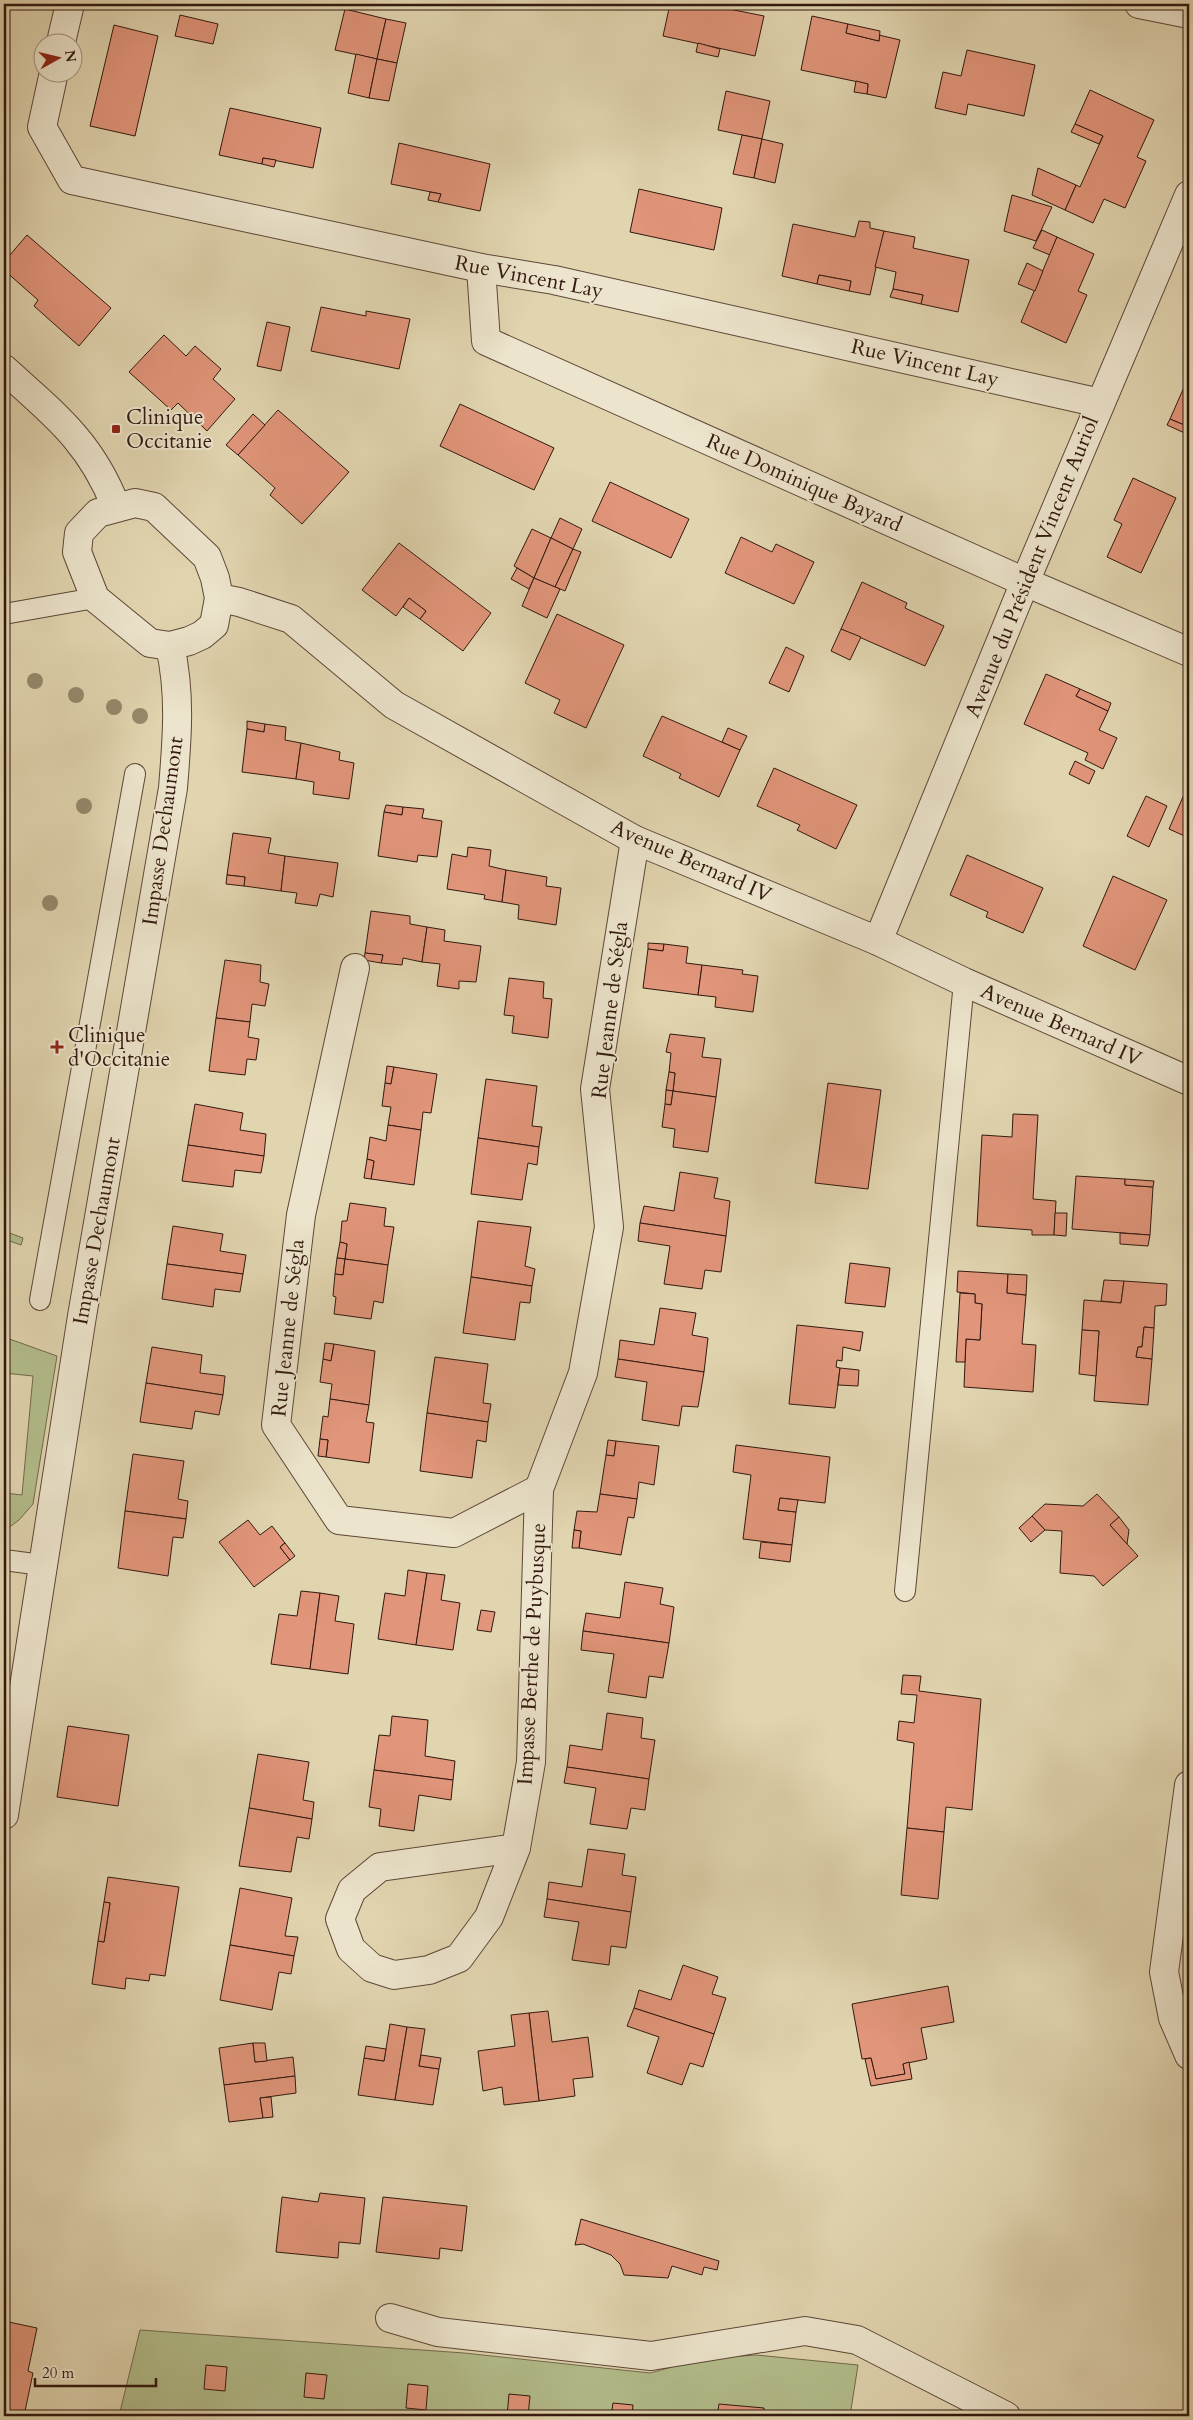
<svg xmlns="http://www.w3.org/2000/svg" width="1193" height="2420" viewBox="0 0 1193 2420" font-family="Cardo,serif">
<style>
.green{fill:#b3bd8b;stroke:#726a4d}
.building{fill:#e1957a;stroke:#32180f}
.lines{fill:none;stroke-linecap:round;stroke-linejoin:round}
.lane-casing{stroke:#5e4737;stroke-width:22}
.street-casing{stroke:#5e4737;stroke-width:30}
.lane{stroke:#ece4cc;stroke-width:20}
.street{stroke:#ece4cc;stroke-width:28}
.tree{fill:#96896c}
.poi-dot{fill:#8f2418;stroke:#ece4cc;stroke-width:2}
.labels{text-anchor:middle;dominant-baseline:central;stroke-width:4;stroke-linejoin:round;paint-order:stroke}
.street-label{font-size:21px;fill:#32180f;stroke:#ece4cc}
.poi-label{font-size:21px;fill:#32180f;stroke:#ece4cc;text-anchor:start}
</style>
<rect width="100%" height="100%" fill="#e1d5b0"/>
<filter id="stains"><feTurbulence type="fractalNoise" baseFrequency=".004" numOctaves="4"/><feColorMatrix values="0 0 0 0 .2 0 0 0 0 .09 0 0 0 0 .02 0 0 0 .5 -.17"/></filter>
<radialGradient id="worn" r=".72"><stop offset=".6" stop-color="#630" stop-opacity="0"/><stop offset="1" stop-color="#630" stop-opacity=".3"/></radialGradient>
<g class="green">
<polygon points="4,1231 23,1238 21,1245 4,1239"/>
<polygon points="4,1337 57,1356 33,1504 19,1520 4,1531 4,1493 22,1495 33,1376 4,1373"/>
<polygon points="140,2330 464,2353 650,2373 701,2359 756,2355 858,2365 850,2416 119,2416"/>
</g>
<g class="building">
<polygon points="670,4 714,4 714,6 764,16 755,56 663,36"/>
<polygon points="345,9 386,19 377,59 335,50"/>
<polygon points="180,15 218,24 213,44 175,36"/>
<polygon points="812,16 848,24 846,33 879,41 879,35 900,40 886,98 867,94 868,84 801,70"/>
<polygon points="386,19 406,23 397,63 377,59"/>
<polygon points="848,24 880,31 879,41 846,33"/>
<polygon points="114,25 158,36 135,136 90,126"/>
<polygon points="698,43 720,49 718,57 696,52"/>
<polygon points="967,50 1035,65 1024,116 968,104 966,115 935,108 943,72 961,76"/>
<polygon points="356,54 377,59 369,98 348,93"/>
<polygon points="377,59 397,63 389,101 369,98"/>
<polygon points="856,81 868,84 867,94 854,92"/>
<polygon points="1090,90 1154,120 1137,157 1146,161 1125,208 1104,199 1093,223 1065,210 1076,185 1080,187 1103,136 1075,124"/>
<polygon points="726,91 770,101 762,139 718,130"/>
<polygon points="230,108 321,128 313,168 263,158 262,164 219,155"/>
<polygon points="1075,124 1103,136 1099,144 1071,132"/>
<polygon points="742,135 762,139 754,178 733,174"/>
<polygon points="762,139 783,144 775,183 754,178"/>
<polygon points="399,143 490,164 480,211 438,202 441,194 391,184"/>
<polygon points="263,158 276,160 274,167 262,164"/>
<polygon points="1038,168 1076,185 1065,210 1032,195"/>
<polygon points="639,189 722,208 714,250 630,232"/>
<polygon points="430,192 441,194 438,202 428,200"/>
<polygon points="1012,195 1052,207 1036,241 1004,231"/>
<polygon points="859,221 870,222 870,228 884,231 870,295 849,291 851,281 819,275 817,284 782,276 793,224 855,237"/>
<polygon points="1042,230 1057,237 1050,255 1033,248"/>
<polygon points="884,231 915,237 913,248 969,260 958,312 921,304 923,295 893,289 896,272 875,267"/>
<polygon points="27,235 111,308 79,346 34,306 38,300 4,270 4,262"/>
<polygon points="1057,237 1094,254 1078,291 1087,295 1066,343 1021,322"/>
<polygon points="1027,263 1043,271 1035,291 1018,284"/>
<polygon points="819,275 851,281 849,291 817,284"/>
<polygon points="893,289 923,295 921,304 890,297"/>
<polygon points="321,307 366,316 366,311 410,319 399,369 311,351"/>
<polygon points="267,322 290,327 281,371 257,366"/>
<polygon points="164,335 186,356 195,346 221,369 213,379 235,399 207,431 178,403 171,410 129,372"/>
<polygon points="1189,376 1189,427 1170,419"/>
<polygon points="460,404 554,448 534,490 440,446"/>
<polygon points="278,410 349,472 302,524 270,495 275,488 238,455"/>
<polygon points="253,414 265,425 238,455 226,445"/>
<polygon points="1170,419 1189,427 1189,435 1167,425"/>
<polygon points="1133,478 1176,498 1141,573 1107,557 1122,524 1114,520"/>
<polygon points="610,482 689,519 671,558 592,521"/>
<polygon points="560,518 582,529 573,549 551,538"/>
<polygon points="532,529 551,538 534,578 514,566"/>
<polygon points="741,537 772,552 776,544 814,562 794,604 725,573"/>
<polygon points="551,538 573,549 555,587 534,578"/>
<polygon points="399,543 491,613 463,651 420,619 426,611 409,598 396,616 362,590"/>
<polygon points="573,549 581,552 565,591 555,587"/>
<polygon points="517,568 534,578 529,589 511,579"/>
<polygon points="534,578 560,589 547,618 522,606"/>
<polygon points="862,582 907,603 905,608 944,626 925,666 841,629"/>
<polygon points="409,598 426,611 420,619 403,607"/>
<polygon points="557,614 624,645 586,728 554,713 560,700 525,683"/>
<polygon points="841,629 861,637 850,660 831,651"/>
<polygon points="786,647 804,656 789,692 769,683"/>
<polygon points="1046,674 1080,689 1076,696 1108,711 1099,730 1117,738 1103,769 1085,760 1088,753 1024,724"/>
<polygon points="1080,689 1111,703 1108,711 1076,696"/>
<polygon points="662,716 740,750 719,797 679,778 681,774 643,756"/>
<polygon points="247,721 265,724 264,732 247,729"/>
<polygon points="265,724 286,727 285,740 301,743 296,779 242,772 247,729 264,732"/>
<polygon points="728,728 747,736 740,750 722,742"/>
<polygon points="301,743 340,752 339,760 354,763 349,799 313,794 314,782 296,779"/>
<polygon points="1075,761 1095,771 1089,784 1069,774"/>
<polygon points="774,768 857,805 836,849 797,830 800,825 757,806"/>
<polygon points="1189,783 1189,838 1169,829"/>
<polygon points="1146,796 1167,806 1149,847 1127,836"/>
<polygon points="386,805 403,807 402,815 384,812"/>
<polygon points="403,807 424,809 422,818 442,821 437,857 418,855 417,862 378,856 384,812 402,815"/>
<polygon points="233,833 271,838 268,853 285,856 281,891 244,886 245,877 227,875"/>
<polygon points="468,847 491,850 489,866 506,870 502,902 484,899 485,895 447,889 452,854 467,857"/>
<polygon points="967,855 1043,888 1023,933 986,917 988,912 950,895"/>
<polygon points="285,856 338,863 333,897 320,894 317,906 295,903 297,893 281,891"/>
<polygon points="506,870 547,877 546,886 561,888 556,925 518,919 519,905 502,902"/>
<polygon points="227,875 245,877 244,886 226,884"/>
<polygon points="1113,876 1167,900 1135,970 1083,946"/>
<polygon points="371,911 410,916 410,924 427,927 422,962 403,958 402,965 381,963 383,955 365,953"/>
<polygon points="427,927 445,930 444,941 481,946 476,982 459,981 459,989 437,986 440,964 422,962"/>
<polygon points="648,943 664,944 663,951 648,949"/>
<polygon points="664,944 688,947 686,963 702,965 698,995 643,988 648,949 663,951"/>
<polygon points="365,953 383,955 381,963 364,960"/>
<polygon points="225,960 261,965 260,982 269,984 265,1006 252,1004 250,1022 216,1018"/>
<polygon points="702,965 743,970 742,974 758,976 753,1012 715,1007 716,997 698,995"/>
<polygon points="509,978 544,982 543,998 552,999 548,1038 512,1033 514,1016 504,1015"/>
<polygon points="216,1018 250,1022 248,1037 259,1039 256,1060 247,1059 245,1075 209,1071"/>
<polygon points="670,1034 705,1038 702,1057 721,1059 716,1097 673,1091 675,1073 669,1072 671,1053 666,1052"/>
<polygon points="387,1066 394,1067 391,1084 385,1083"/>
<polygon points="394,1067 437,1074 431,1113 423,1112 421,1130 388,1125 391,1107 382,1106 385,1083 391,1084"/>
<polygon points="669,1072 675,1073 673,1091 666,1090"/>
<polygon points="486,1079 537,1086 532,1126 542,1127 539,1147 478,1138"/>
<polygon points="828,1083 881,1090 868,1189 815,1183"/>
<polygon points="666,1090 673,1091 671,1105 665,1104"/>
<polygon points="673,1091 716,1097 708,1152 673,1147 675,1129 662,1127 665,1104 671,1105"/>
<polygon points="195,1104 243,1113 240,1130 266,1134 264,1156 188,1145"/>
<polygon points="1013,1114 1038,1115 1033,1199 1056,1201 1054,1235 1032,1235 1032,1230 977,1226 982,1135 1012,1137"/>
<polygon points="388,1125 421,1130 414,1185 371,1179 374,1161 367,1159 370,1137 386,1141"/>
<polygon points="478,1138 539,1147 537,1165 528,1163 522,1200 471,1194"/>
<polygon points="188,1145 264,1156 261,1173 235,1170 233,1187 182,1181"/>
<polygon points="367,1159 374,1161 371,1179 364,1178"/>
<polygon points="680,1172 718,1178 714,1198 730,1201 726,1236 640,1223 644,1206 674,1211"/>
<polygon points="1076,1176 1125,1179 1125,1185 1153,1187 1150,1235 1072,1229"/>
<polygon points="1125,1179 1154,1181 1153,1187 1125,1185"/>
<polygon points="350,1203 386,1208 384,1226 394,1227 388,1265 345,1259 347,1244 340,1242 342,1221 347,1221"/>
<polygon points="1055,1213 1067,1213 1066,1236 1054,1235"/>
<polygon points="478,1221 531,1227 525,1266 535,1269 532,1286 471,1277"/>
<polygon points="640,1223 726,1236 721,1272 705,1270 702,1289 664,1284 670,1246 638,1241"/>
<polygon points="173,1226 223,1234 220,1251 246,1255 243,1274 167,1264"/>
<polygon points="1120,1233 1150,1235 1148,1246 1120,1244"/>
<polygon points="340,1242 347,1244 345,1259 337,1258"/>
<polygon points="337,1258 345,1259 343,1275 335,1274"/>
<polygon points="345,1259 388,1265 383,1303 374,1301 371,1319 334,1314 336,1297 333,1296 335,1274 343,1275"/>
<polygon points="850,1263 890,1268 885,1307 845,1303"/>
<polygon points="167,1264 243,1274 240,1292 215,1289 213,1307 162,1299"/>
<polygon points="958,1271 1008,1274 1007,1293 1026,1295 1022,1344 1036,1345 1033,1392 964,1387 966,1339 980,1340 982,1304 975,1303 975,1294 957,1292"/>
<polygon points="1008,1274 1027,1275 1026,1295 1007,1293"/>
<polygon points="471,1277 532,1286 530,1303 520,1302 515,1340 463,1333"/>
<polygon points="1104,1280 1124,1281 1121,1303 1101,1301"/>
<polygon points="1124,1281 1167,1284 1166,1305 1155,1306 1154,1328 1144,1327 1142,1347 1138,1347 1136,1357 1152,1359 1148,1405 1094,1401 1099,1331 1082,1330 1084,1300 1121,1303"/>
<polygon points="960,1293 975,1294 975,1303 982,1304 980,1340 966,1339 965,1362 956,1362"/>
<polygon points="660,1308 696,1313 692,1335 708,1338 704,1372 618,1359 620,1340 654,1345"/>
<polygon points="797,1325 863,1332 860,1351 843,1347 842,1361 837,1360 836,1367 840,1368 835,1408 789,1404"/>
<polygon points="1144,1327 1154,1328 1152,1359 1136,1357 1138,1347 1142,1347"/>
<polygon points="1082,1330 1099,1331 1096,1376 1079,1374"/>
<polygon points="325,1343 334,1344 331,1361 323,1359"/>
<polygon points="334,1344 375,1351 369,1405 330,1399 332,1384 320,1382 323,1359 331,1361"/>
<polygon points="152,1347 202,1355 200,1373 225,1376 223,1395 146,1383"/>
<polygon points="435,1357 488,1364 483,1403 491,1404 488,1422 427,1413"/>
<polygon points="618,1359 704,1372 698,1407 682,1406 679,1426 642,1420 647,1382 615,1377"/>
<polygon points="840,1368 859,1370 858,1386 838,1385"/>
<polygon points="146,1383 223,1395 219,1415 195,1411 192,1429 140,1422"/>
<polygon points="330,1399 369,1405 366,1422 374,1423 369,1463 326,1457 328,1440 320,1439 323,1416 328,1417"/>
<polygon points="427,1413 488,1422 486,1442 477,1440 472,1478 420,1471"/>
<polygon points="320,1439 328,1440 326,1457 318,1456"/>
<polygon points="608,1440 616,1441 614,1456 606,1455"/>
<polygon points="616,1441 659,1446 654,1485 639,1482 637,1499 600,1494 606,1455 614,1456"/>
<polygon points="736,1445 830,1457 825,1503 780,1498 778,1510 796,1512 792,1545 743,1539 751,1475 733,1472"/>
<polygon points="133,1454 184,1461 178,1499 188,1501 186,1519 125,1511"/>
<polygon points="600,1494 637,1499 634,1518 628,1517 621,1555 579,1548 581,1531 574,1530 577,1511 597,1512"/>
<polygon points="1097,1494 1119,1517 1110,1525 1138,1556 1103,1586 1094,1576 1060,1573 1062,1531 1045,1530 1032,1516 1045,1504 1083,1506"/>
<polygon points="780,1498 798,1500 796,1512 778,1510"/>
<polygon points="125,1511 186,1519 183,1538 173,1537 168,1576 118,1568"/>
<polygon points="1032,1516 1045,1530 1031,1542 1019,1528"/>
<polygon points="1119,1517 1129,1530 1127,1544 1110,1525"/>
<polygon points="248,1520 260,1535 272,1526 285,1543 280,1547 290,1560 254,1587 219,1542"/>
<polygon points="574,1530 581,1531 579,1548 572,1548"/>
<polygon points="761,1542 792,1545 790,1562 759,1558"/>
<polygon points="285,1543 295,1556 290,1560 280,1547"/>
<polygon points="408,1570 427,1573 416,1645 378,1639 385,1593 405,1596"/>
<polygon points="427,1573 445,1575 441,1600 460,1603 453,1650 416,1645"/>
<polygon points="625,1582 663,1588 660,1604 674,1607 669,1643 583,1631 586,1613 620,1618"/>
<polygon points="301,1591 320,1593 310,1669 271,1664 279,1614 297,1616"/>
<polygon points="320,1593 339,1596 335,1621 354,1624 348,1674 310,1669"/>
<polygon points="4,1608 9,1608 6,1627 4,1627"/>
<polygon points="481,1610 495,1612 491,1632 477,1630"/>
<polygon points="583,1631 669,1643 663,1678 649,1676 646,1698 608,1692 614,1654 581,1650"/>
<polygon points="903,1675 921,1676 919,1691 981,1699 972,1810 946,1807 944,1832 907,1828 914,1743 897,1740 899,1721 914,1723 917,1695 901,1694"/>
<polygon points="607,1713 643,1718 641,1738 655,1740 649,1779 567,1767 570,1745 602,1750"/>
<polygon points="392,1716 428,1720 425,1756 455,1761 453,1780 374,1770 379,1735 390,1736"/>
<polygon points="68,1726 129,1735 118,1806 57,1797"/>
<polygon points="258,1754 309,1762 303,1800 314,1802 312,1819 249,1808"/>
<polygon points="567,1767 649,1779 645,1810 631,1808 627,1829 590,1824 596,1788 564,1783"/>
<polygon points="374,1770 453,1780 451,1800 419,1795 414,1831 379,1826 381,1809 369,1807"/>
<polygon points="249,1808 312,1819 309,1839 297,1837 291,1872 239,1866"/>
<polygon points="907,1828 944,1832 938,1899 901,1895"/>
<polygon points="588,1849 625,1854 622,1875 636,1877 631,1912 547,1899 549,1882 582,1887"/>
<polygon points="108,1877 179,1887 165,1976 150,1974 149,1981 126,1978 125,1989 92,1984 98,1941 104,1942 110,1903 104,1902"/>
<polygon points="240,1888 292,1898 285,1936 298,1937 294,1956 230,1945"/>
<polygon points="547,1899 631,1912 626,1948 611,1946 609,1965 572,1960 579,1922 544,1917"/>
<polygon points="104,1902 110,1903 104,1942 98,1941"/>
<polygon points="230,1945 294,1956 291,1974 279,1972 272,2010 220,2000"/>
<polygon points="683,1965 718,1977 712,1994 726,1998 714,2034 634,2008 639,1990 671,2000"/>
<polygon points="948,1986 954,2022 921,2028 927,2059 903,2064 905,2074 876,2079 871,2058 862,2059 852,2004"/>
<polygon points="634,2008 714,2034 703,2067 690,2063 682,2085 647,2073 659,2037 627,2026"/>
<polygon points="548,2011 552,2042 588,2037 593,2077 573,2079 575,2096 539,2101 529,2013"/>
<polygon points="529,2013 539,2101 504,2105 502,2087 483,2091 478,2051 515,2046 511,2015"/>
<polygon points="390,2024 407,2027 395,2100 358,2095 364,2058 384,2061"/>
<polygon points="407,2027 425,2029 419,2066 439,2069 433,2105 395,2100"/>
<polygon points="253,2043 255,2062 293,2057 295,2076 224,2085 219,2048"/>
<polygon points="253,2043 265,2043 267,2061 255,2062"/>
<polygon points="366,2046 386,2049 384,2061 364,2058"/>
<polygon points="421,2055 441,2058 439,2069 419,2066"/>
<polygon points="871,2058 876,2079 905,2074 903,2064 909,2062 912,2079 871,2086 865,2059"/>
<polygon points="295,2076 296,2093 260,2098 263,2118 229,2122 224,2085"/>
<polygon points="271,2097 273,2117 263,2118 260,2098"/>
<polygon points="320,2193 365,2198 360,2244 339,2242 338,2258 276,2252 282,2197 318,2202"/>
<polygon points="383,2197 467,2206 462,2251 440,2248 439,2259 376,2252"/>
<polygon points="581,2219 719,2261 717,2270 704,2267 702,2275 672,2266 668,2278 624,2275 620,2264 611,2255 583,2244 575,2245"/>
<polygon points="4,2321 37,2328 28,2371 33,2373 24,2416 4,2416"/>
<polygon points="206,2365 227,2367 225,2391 204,2389"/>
<polygon points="306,2373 327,2375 324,2399 304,2397"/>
<polygon points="408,2384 428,2386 426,2410 406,2408"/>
<polygon points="509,2394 530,2396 528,2416 507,2416"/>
<polygon points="613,2403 633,2405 632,2416 611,2416"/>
<polygon points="719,2404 764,2408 764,2416 717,2416"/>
</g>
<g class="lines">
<defs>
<g id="lane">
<polyline points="4,614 95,598"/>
<polyline points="40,1300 135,774"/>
<polyline points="4,1560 42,1565"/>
<polyline points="905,1591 964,982"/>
</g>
<g id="street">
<polyline points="1139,4 1189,14"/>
<polyline points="61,42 70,4"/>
<polyline points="54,72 42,127 72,180 481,268 554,280 1100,403"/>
<polyline points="481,268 486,341 1025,582 1189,652"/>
<path d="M4,369C54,414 91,442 116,507"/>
<polygon points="135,503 154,507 207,557 215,578 219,598 214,625 202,635 189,641 170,646 150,643 95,598 77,552 79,533 98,513"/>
<polyline points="219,598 239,602 291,619 394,705 635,840 878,941 964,982 1189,1081"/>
<polyline points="878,941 1025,582 1189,195"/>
<polyline points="355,968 301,1215 276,1425 339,1520 454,1533 539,1489 583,1373 609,1227 595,1089 635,840"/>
<polyline points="1189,1785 1164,1972 1173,2018 1189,2055"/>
<path d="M4,1815L82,1316L173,788C177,739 181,694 170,646"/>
<polyline points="516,1848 380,1867 352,1890 340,1919 351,1949 372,1968 394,1975 429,1970 459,1958 489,1917 516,1848 531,1762 539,1489"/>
<polyline points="390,2318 438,2332 651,2356 805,2331 857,2340 1006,2416"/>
</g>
</defs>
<use href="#lane" class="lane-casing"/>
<use href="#street" class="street-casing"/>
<use href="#lane" class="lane"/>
<use href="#street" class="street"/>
</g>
<g class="tree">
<circle cx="35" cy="681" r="8"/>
<circle cx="76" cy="695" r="8"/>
<circle cx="114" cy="707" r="8"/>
<circle cx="140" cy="716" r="8"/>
<circle cx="84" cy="806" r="8"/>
<circle cx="50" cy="903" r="8"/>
</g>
<g class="poi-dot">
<rect x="111" y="424" width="10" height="10" rx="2.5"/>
<path d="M54.5 1039.5h5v5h5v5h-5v5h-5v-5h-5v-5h5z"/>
</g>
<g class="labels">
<g class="street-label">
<text transform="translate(529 277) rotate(11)">Rue Vincent Lay</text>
<text transform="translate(925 363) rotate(13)">Rue Vincent Lay</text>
<text transform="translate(804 483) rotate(24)">Rue Dominique Bayard</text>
<text transform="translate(1032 567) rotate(-68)">Avenue du Président Vincent Auriol</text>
<text transform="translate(163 831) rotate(-82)">Impasse Dechaumont</text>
<text transform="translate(691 861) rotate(24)">Avenue Bernard IV</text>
<text transform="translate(610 1010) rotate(-83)">Rue Jeanne de Ségla</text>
<text transform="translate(1061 1025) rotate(24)">Avenue Bernard IV</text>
<text transform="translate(97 1231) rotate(-80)">Impasse Dechaumont</text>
<text transform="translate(288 1328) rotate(-84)">Rue Jeanne de Ségla</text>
<text transform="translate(532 1654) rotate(-87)">Impasse Berthe de Puybusque</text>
</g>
<g class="poi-label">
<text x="126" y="417">Clinique<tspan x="126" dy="24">Occitanie</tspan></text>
<text x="68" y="1035">Clinique<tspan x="68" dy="24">d'Occitanie</tspan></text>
</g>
</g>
<rect width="1193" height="2420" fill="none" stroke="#e1d5b0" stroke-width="20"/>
<rect x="5" y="5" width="1183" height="2410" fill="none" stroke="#32180f" stroke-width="2.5"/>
<rect x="10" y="10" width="1173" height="2400" fill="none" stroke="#32180f"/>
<g transform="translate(58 58) rotate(82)"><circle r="24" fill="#ece4cc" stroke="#a29280"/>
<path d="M0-4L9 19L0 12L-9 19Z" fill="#8f2418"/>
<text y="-8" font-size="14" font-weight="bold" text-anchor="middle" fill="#32180f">N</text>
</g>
<path d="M35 2378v8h121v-8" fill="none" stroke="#32180f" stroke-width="2.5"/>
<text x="42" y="2378" font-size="15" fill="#32180f" stroke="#ece4cc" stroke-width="4" paint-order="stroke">20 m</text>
<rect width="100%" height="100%" filter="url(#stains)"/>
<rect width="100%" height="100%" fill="url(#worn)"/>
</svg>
